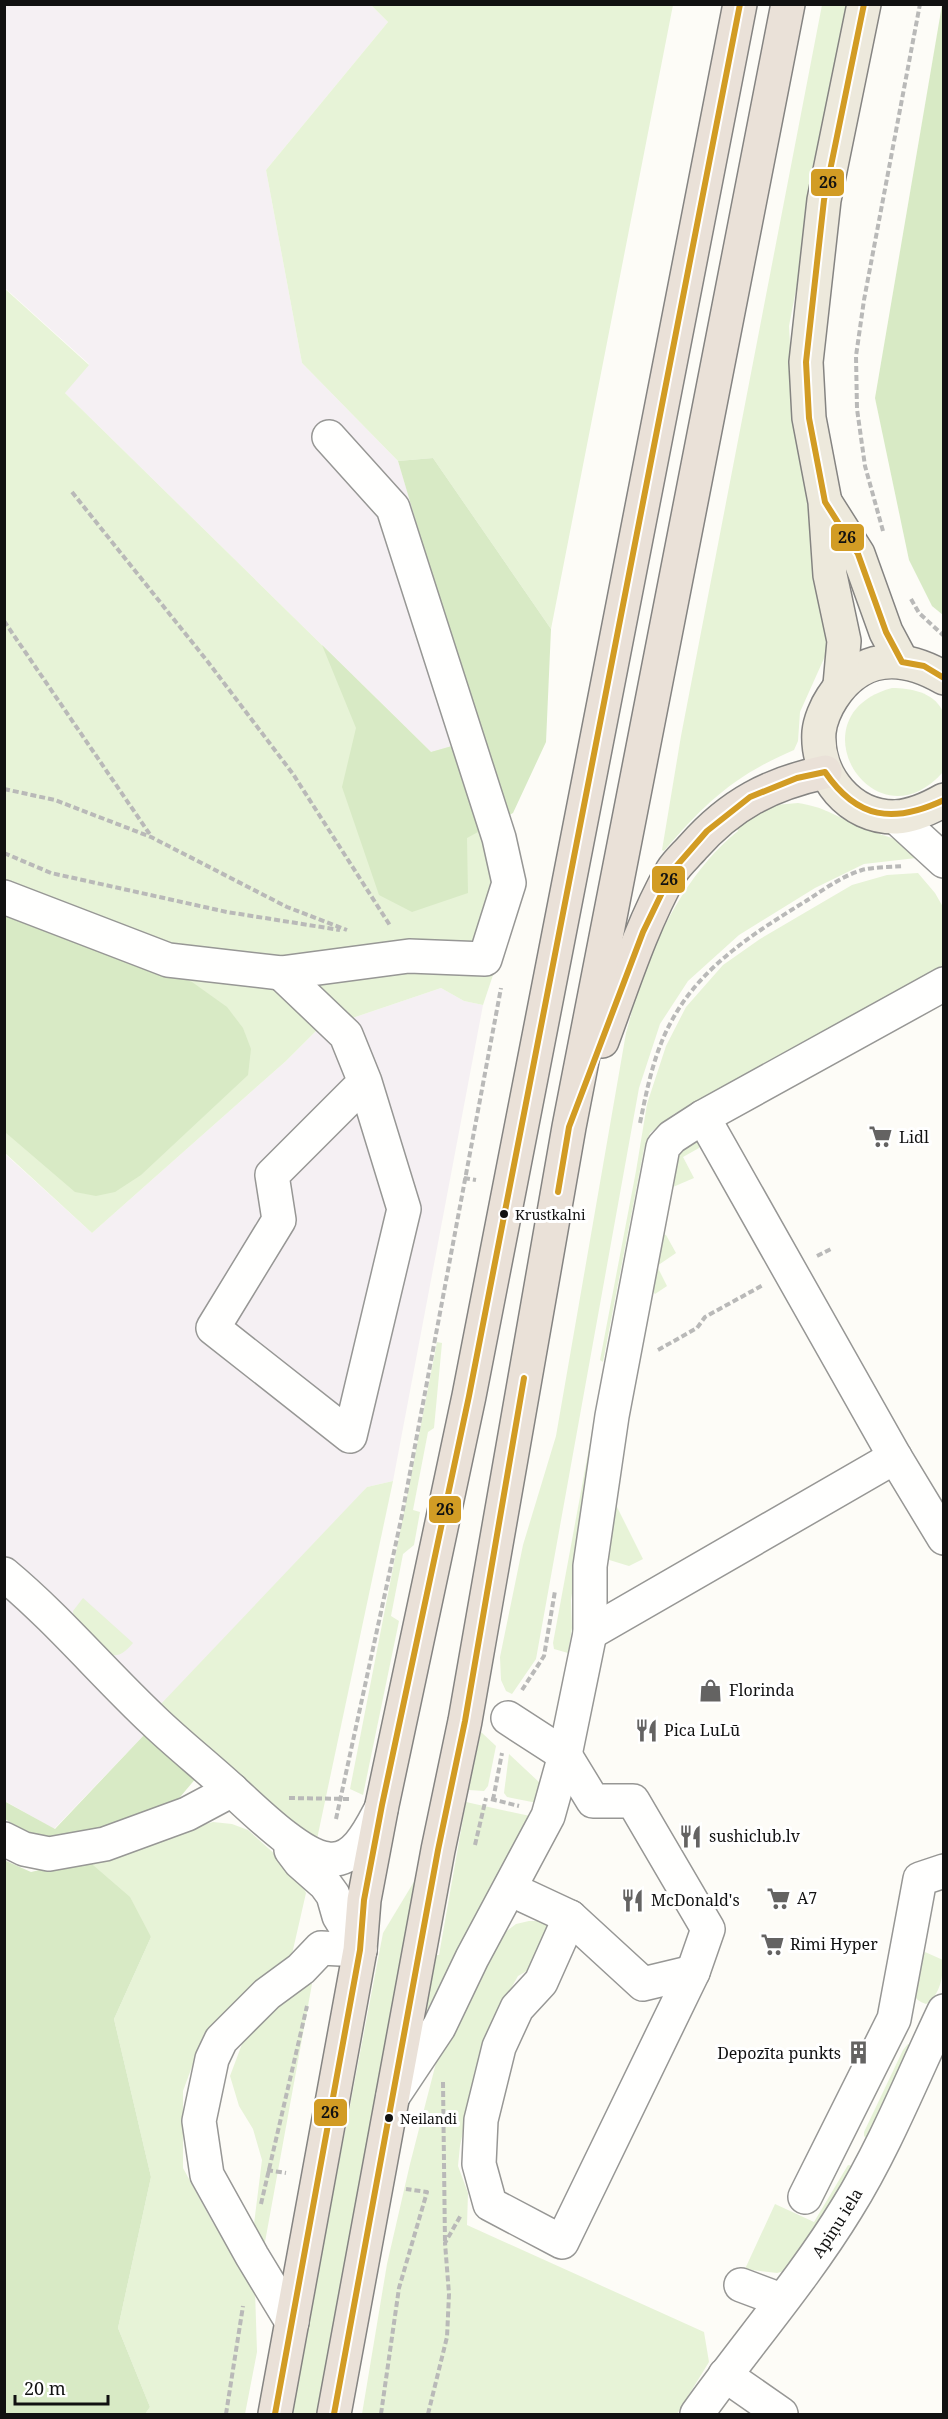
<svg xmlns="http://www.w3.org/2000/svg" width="948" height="2419" viewBox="0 0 948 2419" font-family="'Noto Serif',serif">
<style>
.industrial{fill:#f5f0f3}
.green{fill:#e7f3d7}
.forest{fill:#d8eac5}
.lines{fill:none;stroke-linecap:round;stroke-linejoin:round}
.minor-casing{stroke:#979795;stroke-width:36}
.major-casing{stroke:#858482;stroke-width:36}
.highway-casing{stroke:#858482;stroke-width:36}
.path{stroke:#b9b9b8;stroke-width:4;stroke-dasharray:6 3;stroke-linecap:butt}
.minor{stroke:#fffffe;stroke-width:33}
.major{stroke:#ede9dc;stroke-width:33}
.highway{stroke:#eae1d8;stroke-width:33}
.bus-1-casing{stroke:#fff;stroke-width:10}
.bus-1{stroke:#d29c24;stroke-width:6}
.bus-dot{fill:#111;stroke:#fff;stroke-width:2}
.labels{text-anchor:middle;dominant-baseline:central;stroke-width:6;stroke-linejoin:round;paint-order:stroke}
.bus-label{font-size:14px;fill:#111;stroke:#fff;text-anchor:start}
.poi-label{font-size:16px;fill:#111;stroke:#fff;text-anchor:start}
.street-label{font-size:16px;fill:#111;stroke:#fff}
.line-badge{stroke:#fff;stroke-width:2}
.pale-badge-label{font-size:16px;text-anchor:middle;font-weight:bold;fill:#111}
</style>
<rect width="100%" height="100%" fill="#fdfcf7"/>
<g class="industrial">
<polygon points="5,5 371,5 388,22 266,170 302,363 398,461 481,738 431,752 64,392 89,364 5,288"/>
<polygon points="441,988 464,1001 483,1005 393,1481 367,1487 145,1734 54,1829 5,1801 4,1153 92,1233 286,1061 317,1030"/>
</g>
<g class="green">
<polygon points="371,5 673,5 551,629 433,458 398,461 302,363 266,170 388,22"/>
<path d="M822,5H851L789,326L794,420L811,507L826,632V654L800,712L798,741L794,750C735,775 705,803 664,851L662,850L681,736Z"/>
<polygon points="4,288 89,365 65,393 431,752 481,738 525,879 483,1005 464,1001 441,988 317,1030 286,1061 92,1233 5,1153"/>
<path d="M892,688C910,688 933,692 942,710C946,718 944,760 943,772C874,850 791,715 892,688Z"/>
<path d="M798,803C824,807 834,815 856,825C883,837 901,837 925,857L864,864L815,888L739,935L688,981L660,1024L639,1088L536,1659L512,1694L506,1691L501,1680L500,1657L523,1545L556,1436L626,1033C632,1013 636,991 644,971C665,920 694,866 738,831L735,823L775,805Z"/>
<polygon points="918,873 935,893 943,907 943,965 674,1114 650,1133 644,1149 603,1362 600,1360 636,1171 647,1104 666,1046 686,1007 723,965 760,939 852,885 887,875"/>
<polygon points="696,1141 699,1141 699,1148 683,1157 694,1178 673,1187 671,1184 679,1149"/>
<polygon points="663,1234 666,1235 676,1253 657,1266 667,1286 655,1294 650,1288"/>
<polygon points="437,1342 442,1343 434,1428 428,1432 413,1510 420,1512 414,1545 403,1554 391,1616 399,1621 363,1795 350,1789"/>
<polygon points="603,1372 605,1373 571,1600 572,1628 568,1653 554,1649 553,1643"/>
<polygon points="393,1481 317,1839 294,1826 160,1705 367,1487"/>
<polygon points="615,1503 643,1559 629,1566 606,1559"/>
<path d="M83,1598L133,1643C124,1653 120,1657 106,1655L74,1620L73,1611Z"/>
<polygon points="481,1732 496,1746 488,1786 484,1791 469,1790 469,1787"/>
<polygon points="509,1754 540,1783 537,1803 507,1797 504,1793"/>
<polygon points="466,1802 530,1816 426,2012 435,1955 439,1955"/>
<polygon points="213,1822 232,1824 248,1830 296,1873 306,1893 290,1963 204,2034 183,2091 183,2168 213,2223 234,2253 255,2290 257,2352 245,2414 145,2414 150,2407 118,2328 151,2177 114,2019 151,1937 86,1859"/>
<polygon points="418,1875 318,2414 291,2414 383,1933"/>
<polygon points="529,1921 544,1921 550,1926 534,1967 518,1976 491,2024 478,2062 460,2146 458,2166 468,2193 467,2225 704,2332 709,2362 677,2414 362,2414 387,2264 410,2164 437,2059 495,1940 516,1924"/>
<path d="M925,1952L943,1960C943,1975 941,1995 926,2004C900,1996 918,1970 925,1952Z"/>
<polygon points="303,1981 312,1984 263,2253 253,2232 262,2160 253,2129 239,2106 230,2076 245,2036"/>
<polygon points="908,2044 913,2045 868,2140 864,2136 864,2132 903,2050"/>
<polygon points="848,2165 853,2166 792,2269 777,2273 745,2269 775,2204 814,2222"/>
</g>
<g class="forest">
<polygon points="942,5 944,5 943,615 932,606 909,560 875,398"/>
<polygon points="433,458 551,629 546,742 513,813 467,838 468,893 412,912 379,895 342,787 356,728 322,645 431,752 480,738 398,461"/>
<polygon points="5,916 83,939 192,982 227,1007 243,1028 251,1049 248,1075 141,1175 115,1192 96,1196 75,1192 5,1132"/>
<polygon points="145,1734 197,1777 175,1803 127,1830 38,1840 5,1819 4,1801 55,1829"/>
<polygon points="86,1859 130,1897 151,1937 114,2019 151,2177 118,2328 150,2407 145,2414 5,2414 4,1860 31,1872"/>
</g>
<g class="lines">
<defs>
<g id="minor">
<polyline points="896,817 944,861"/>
<polyline points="4,897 168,960 281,973 409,956 485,959 509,883 499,838 393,508 329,437"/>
<polyline points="281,973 346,1035 365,1082 272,1175 279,1220 213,1328 350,1436 404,1209 365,1082"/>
<polyline points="703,1117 895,1457 944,1538"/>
<path d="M4,1574C58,1619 103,1673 154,1721C179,1745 207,1767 233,1791C254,1810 300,1856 328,1859C355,1863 371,1828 381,1809"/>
<polyline points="590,1633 895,1457"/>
<polyline points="508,1718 565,1755 593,1801 633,1801 708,1929 693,1972 562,2242 490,2204 479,2164 481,2120 499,2047 517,2008 541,1982 570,1917"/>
<polyline points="4,1839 24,1849 49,1854 105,1844 187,1814 232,1790"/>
<polyline points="291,1850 300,1862 325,1884 333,1895 339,1916 360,1950"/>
<polyline points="510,1889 570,1917 643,1984 693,1972"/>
<polyline points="393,2096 439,2027 472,1958 548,1816 565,1755 590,1633 590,1566 612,1416 663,1147 672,1137 703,1117 944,984"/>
<polyline points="805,2197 894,2019 920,1879 944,1871"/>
<polyline points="741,2285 781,2300"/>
<polyline points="292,2322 252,2256 207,2175 199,2121 212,2059 221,2040 267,1994 301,1969 321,1948 360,1950"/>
<polyline points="725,2375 781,2414"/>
<path id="s1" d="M697,2414C746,2345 803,2280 847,2208C885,2147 913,2076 944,2011"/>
</g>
<g id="major">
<polyline points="827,505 858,554 886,632 902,662"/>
<path d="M944,678C901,653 860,654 832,698C826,707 820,721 819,732C816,776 850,818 896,817C912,816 930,808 944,800"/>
<polyline points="840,685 844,641 830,575 825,502 809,418 806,362 824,200 864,4"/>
</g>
<g id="highway">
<path d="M602,1041C623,984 642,924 672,871C677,863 686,855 693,847C731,804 770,784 825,772"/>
<polyline points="275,2414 360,1950 364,1900 382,1805 469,1396 740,4"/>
<polyline points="334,2414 438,1850 465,1721 569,1127 788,4"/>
</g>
</defs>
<use href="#minor" class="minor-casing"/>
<use href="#major" class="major-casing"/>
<use href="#highway" class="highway-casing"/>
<g class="path">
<polyline points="72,492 208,662 293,774 391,927"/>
<polyline points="883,531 865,466 857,409 856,356 864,300 920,4"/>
<polyline points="911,599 919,613 944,636"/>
<polyline points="4,621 151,836"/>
<polyline points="4,789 55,800 151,837 287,907 347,930"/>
<polyline points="4,853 51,873 227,912 340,930"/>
<path d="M640,1123C647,1089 654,1053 671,1022C700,967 754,933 806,901C823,890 842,876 862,870C874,867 890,867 903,866"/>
<polyline points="464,1178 476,1180"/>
<polyline points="817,1256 833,1248"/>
<polyline points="658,1350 697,1328 705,1317 763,1285"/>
<polyline points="522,1690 544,1656 555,1591"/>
<polyline points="289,1798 350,1799"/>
<polyline points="491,1799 519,1806"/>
<polyline points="493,1800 502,1753"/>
<polyline points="336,1819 402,1515 501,988"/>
<polyline points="475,1845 486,1798"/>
<polyline points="443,2082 445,2243"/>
<polyline points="267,2170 286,2173"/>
<polyline points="261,2204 307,2006"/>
<polyline points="226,2414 243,2306"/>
<polyline points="381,2414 399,2288 427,2192 406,2189"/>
<polyline points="428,2414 447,2337 449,2294 445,2243 461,2215"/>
</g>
<use href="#minor" class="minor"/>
<use href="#major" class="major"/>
<use href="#highway" class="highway"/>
<defs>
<g id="bus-1">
<polyline points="864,4 824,200 806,362 809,418 825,502 858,554 886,632 902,662 924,666 944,678"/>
<path d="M558,1192L569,1127L643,932L673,870L707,831L750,797L797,778L825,772C857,819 893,824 944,800"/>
<polyline points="275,2414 360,1950 364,1900 382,1805 469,1396 740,4"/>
<polyline points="334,2414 438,1850 465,1721 524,1378"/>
</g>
</defs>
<use href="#bus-1" class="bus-1-casing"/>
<use href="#bus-1" class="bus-1"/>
</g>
<defs>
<symbol id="supermarket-bare" viewBox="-9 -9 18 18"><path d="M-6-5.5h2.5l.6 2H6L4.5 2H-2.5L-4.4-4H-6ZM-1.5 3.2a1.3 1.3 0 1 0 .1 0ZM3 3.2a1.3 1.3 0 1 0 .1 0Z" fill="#646362" stroke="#fff" stroke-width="2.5" paint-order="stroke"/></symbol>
<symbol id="shop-bare" viewBox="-9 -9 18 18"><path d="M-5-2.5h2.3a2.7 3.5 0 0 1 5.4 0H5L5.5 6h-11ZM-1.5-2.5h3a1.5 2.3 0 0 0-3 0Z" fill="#646362" stroke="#fff" stroke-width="2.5" paint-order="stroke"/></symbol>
<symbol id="restaurant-bare" viewBox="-9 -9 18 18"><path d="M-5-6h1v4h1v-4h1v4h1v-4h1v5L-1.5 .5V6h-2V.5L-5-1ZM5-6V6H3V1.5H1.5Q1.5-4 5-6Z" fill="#646362" stroke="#fff" stroke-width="2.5" paint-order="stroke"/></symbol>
<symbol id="building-bare" viewBox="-9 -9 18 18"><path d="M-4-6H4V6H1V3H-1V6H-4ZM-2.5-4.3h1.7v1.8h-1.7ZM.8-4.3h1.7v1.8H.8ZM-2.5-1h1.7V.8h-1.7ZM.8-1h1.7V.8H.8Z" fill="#646362" stroke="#fff" stroke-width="2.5" paint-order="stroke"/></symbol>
</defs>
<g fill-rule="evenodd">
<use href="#supermarket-bare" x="864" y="1120" width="33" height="33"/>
<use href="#shop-bare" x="694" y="1674" width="33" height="33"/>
<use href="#restaurant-bare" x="630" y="1714" width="33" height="33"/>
<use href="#restaurant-bare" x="674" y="1820" width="33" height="33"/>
<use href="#supermarket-bare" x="762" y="1882" width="33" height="33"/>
<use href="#restaurant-bare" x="616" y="1884" width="33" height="33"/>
<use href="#supermarket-bare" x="756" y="1928" width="33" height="33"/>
<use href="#building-bare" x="842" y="2036" width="33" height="33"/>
</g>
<g class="bus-dot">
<circle cx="504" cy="1214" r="5"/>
<circle cx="389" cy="2118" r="5"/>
</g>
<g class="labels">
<g class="bus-label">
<text x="515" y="1214">Krustkalni</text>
<text x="400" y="2118">Neilandi</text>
</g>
<g class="poi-label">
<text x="899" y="1137">Lidl</text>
<text x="729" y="1690">Florinda</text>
<text x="664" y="1730">Pica LuLū</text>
<text x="709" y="1836">sushiclub.lv</text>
<text x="797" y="1898">A7</text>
<text x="651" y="1900">McDonald's</text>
<text x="790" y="1944">Rimi Hyper</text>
<text x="841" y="2053" text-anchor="end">Depozīta punkts</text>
</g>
<g class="street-label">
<text stroke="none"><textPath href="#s1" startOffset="237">Apiņu iela</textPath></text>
</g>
</g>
<g class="line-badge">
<rect x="810" y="168" width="35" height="29" rx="6" fill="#d29c24"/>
<rect x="830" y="523" width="35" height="29" rx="6" fill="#d29c24"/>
<rect x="651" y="865" width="35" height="29" rx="6" fill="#d29c24"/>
<rect x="428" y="1495" width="34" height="29" rx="6" fill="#d29c24"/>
<rect x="313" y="2098" width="35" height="29" rx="6" fill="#d29c24"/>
</g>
<g class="pale-badge-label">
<text x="828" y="188">26</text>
<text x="847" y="543">26</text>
<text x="669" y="885">26</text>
<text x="445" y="1515">26</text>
<text x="330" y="2118">26</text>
</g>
<rect width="948" height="2419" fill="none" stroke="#111111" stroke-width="12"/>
<path d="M15 2395v9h93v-9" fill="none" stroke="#111111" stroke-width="3"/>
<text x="24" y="2395" font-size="18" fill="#111111" stroke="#ffffff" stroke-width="4.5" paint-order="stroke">20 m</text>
</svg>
